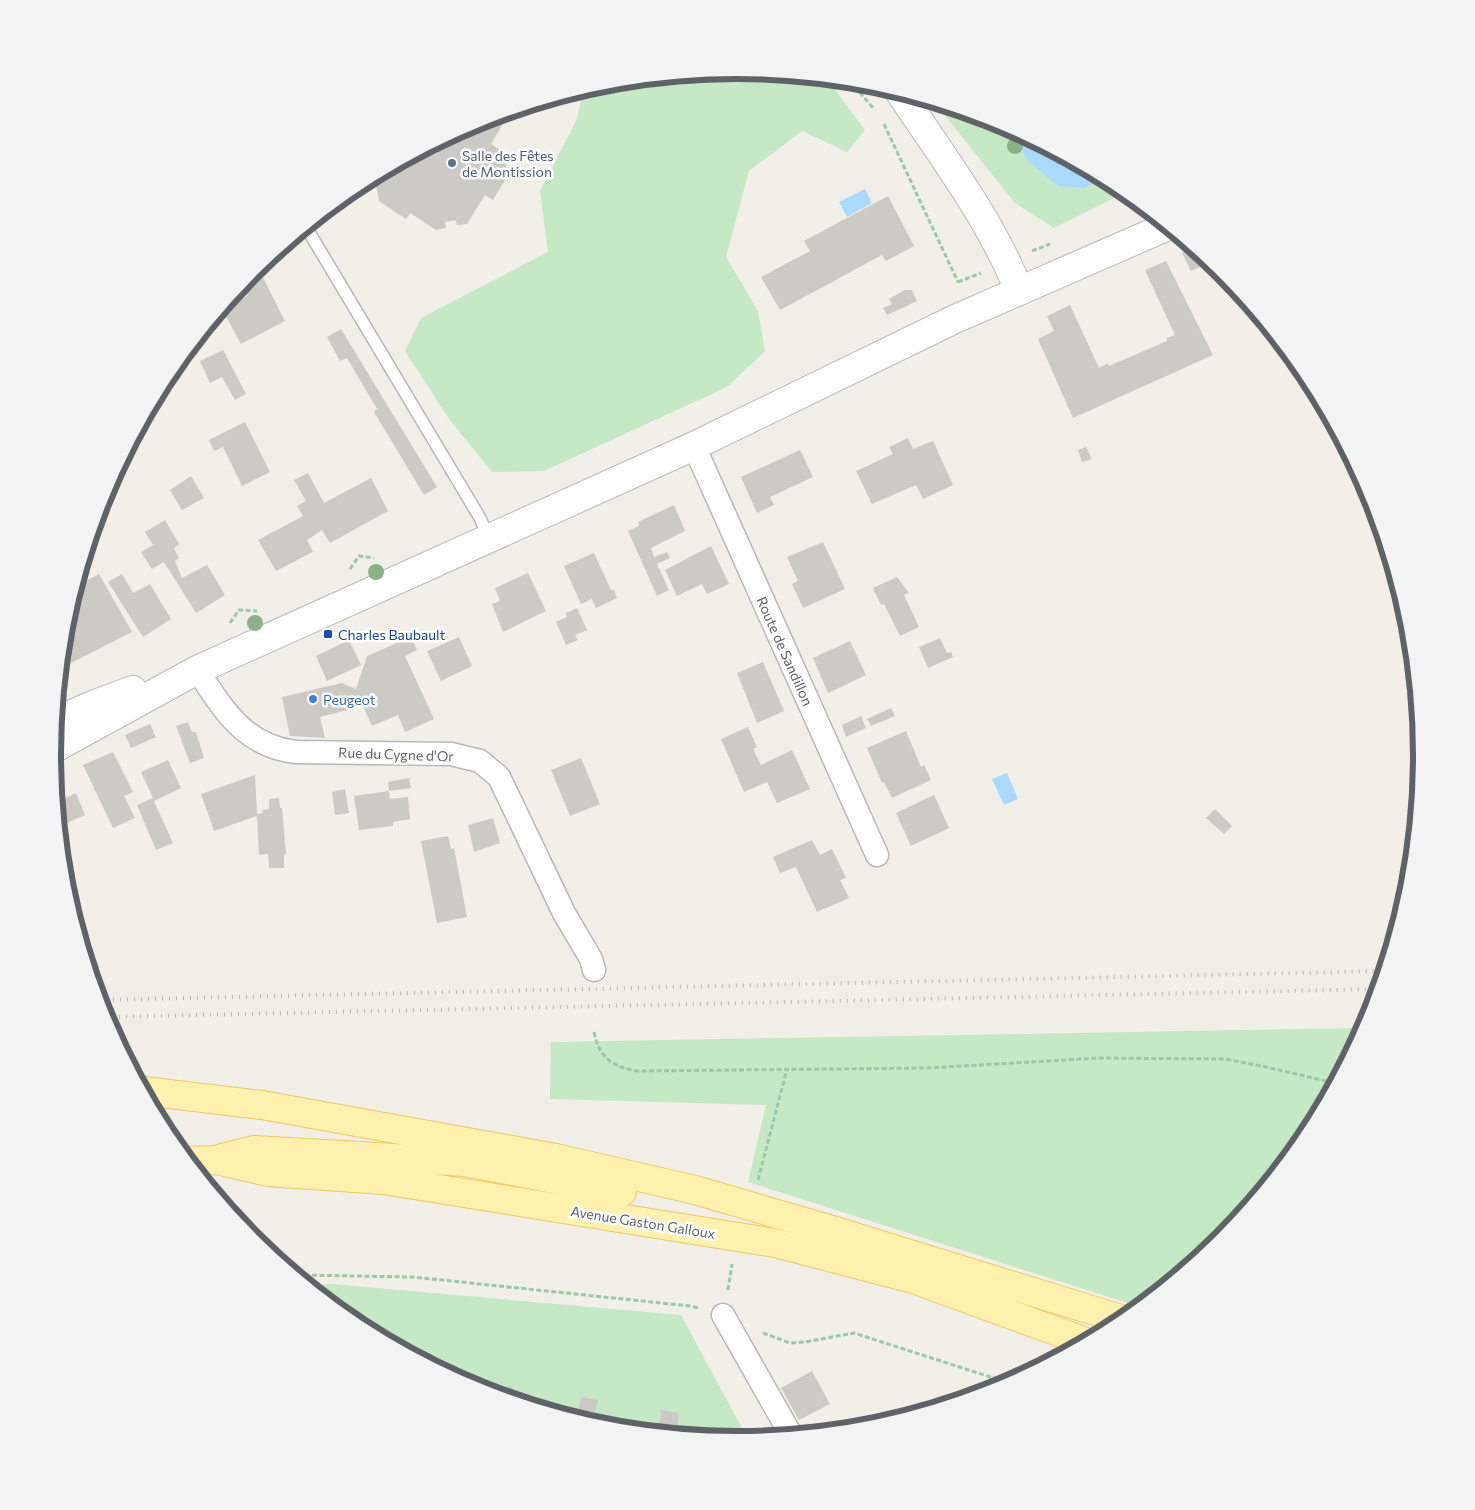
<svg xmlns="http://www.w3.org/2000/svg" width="1475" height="1510" viewBox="0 0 1475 1510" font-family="Commissioner,sans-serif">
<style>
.green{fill:#c5e8c5}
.water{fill:#aadaff}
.building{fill:#cccac5}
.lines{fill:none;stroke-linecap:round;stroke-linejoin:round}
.service-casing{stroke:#b5b8bc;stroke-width:14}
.minor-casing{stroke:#b5b8bc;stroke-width:25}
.tertiary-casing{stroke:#b5b8bc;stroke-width:30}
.secondary-casing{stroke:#b6babf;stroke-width:30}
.primary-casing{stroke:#f2c960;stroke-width:30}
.path{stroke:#9cc7a9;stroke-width:3;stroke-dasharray:5 2.5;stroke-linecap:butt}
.service{stroke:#fff;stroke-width:11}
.minor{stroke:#fff;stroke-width:22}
.tertiary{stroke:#fff;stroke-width:28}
.secondary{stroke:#fff;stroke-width:28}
.primary{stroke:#fff2af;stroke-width:28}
.rail{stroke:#b6b7b8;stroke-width:4;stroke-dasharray:1 6;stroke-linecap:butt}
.tree{fill:#89b387}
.service-dot{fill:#5c6f8a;stroke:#fff;stroke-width:2}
.transit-dot{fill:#1a4fb4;stroke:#fff;stroke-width:2}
.shop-dot{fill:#3f7fe0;stroke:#fff;stroke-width:2}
.labels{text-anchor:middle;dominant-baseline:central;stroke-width:5;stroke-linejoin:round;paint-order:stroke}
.service-label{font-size:14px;fill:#4e5e75;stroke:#fff;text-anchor:start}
.transit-label{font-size:14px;fill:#164399;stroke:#fff;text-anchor:start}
.street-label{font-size:14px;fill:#5f6368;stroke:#fff}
.shop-label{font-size:14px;fill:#366cbe;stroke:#fff;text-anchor:start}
.rim{fill:none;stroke:#5f6368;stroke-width:6}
</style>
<rect width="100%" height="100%" fill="#f1efe8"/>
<g class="green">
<polygon points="738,70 827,79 865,130 847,152 802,131 749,171 726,257 758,311 765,351 727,387 544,471 492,472 449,419 405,351 421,318 548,252 540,191 577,119 583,90 604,83"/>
<polygon points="935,103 1000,122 1118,186 1126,192 1054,228 1015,203"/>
<polygon points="1364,1028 1307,1136 1222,1240 1140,1307 748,1182 766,1105 550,1099 551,1042"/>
<polygon points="332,1284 681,1315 748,1439 737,1440 604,1427 475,1388 357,1324 308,1285"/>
</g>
<g class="water">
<polygon points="1007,126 1104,178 1084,188 1058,186 1028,161"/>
<polygon points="865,189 872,203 847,217 839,202"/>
<polygon points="1007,773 1018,799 1004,805 992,779"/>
</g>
<g class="building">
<polygon points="510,112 491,144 503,152 508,175 493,200 485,195 467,224 457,225 455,220 445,222 446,228 436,230 410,213 406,219 379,201 375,180 378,174 476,122"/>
<polygon points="888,196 914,246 886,261 882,255 780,310 761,277 810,251 804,241"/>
<polygon points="1194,248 1211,262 1191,271 1182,253"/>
<polygon points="1166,261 1213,355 1073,418 1038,339 1054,331 1047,316 1070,305 1099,368 1108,363 1109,366 1167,341 1167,338 1175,335 1145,270"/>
<polygon points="260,272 285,321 241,344 222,309 247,296 241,286 247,279"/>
<polygon points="905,290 912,290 917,301 887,315 883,308 892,304 889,299"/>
<polygon points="341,329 437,487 424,495 374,412 377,409 347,358 340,361 327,337"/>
<polygon points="223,350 246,394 235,400 222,377 210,383 200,361"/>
<polygon points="245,422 270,472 242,486 223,447 214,451 209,440"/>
<polygon points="908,438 913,449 933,441 953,485 923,499 916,485 872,504 856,471 893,454 889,447"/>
<polygon points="1086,447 1092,459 1082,462 1078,450"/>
<polygon points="800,450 813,477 770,497 774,505 757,513 741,477"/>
<polygon points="308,473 324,503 371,478 388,511 330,543 322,530 307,540 313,552 276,571 258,540 303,516 297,506 306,501 294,480"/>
<polygon points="191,476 204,498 182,510 170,490"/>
<polygon points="674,505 685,531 651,548 654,557 667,552 670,558 657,564 669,590 657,596 628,531 639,526 638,522"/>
<polygon points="165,520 179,544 174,548 179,558 175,561 182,578 207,565 225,595 196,613 164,562 152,569 141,552 153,545 145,532"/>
<polygon points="823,542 845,589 803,608 792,584 798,581 787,557"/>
<polygon points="711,546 729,584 707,594 702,584 677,596 665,570"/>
<polygon points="594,553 611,590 614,590 617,598 596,608 592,599 581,604 564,566"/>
<polygon points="528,573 546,611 503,632 492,604 500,601 495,588"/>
<polygon points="99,574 132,632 61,668 66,621 76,586"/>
<polygon points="122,574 133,593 150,584 171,619 143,637 108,582"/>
<polygon points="897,577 909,593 904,595 919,627 900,636 884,604 881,605 873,588"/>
<polygon points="577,608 587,630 575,635 578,640 566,645 556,622 567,617 566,613"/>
<polygon points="411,637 417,650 405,656 434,719 405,732 398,715 372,726 362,704 355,708 320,717 325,738 290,736 282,697 342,683 356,689 367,656"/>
<polygon points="459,637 472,666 441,681 427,651"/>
<polygon points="940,638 947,653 951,652 953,657 928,668 919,647"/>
<polygon points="349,640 361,665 327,681 316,656"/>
<polygon points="850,641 866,675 828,693 813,658"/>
<polygon points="763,662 784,711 757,723 737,673"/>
<polygon points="891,708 895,716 871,726 867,719"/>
<polygon points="861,716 866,728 846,737 842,725"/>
<polygon points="188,722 192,732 196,732 204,758 190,763 176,726"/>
<polygon points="150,724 156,737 131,748 125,735"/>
<polygon points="748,727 757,747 753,749 761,765 792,750 810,789 777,803 767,782 744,792 721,739"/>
<polygon points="906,731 921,767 924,765 931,780 892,798 884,782 882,783 867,748"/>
<polygon points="113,752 133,792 124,796 135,818 113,828 83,765"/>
<polygon points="581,758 600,804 570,816 551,770"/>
<polygon points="168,760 181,788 154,801 173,843 156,850 137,805 153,798 141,772"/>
<polygon points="255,775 257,814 263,813 262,810 269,809 269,799 279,798 280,808 282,808 286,854 284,855 284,868 269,868 268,854 259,855 257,816 214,831 201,794"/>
<polygon points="409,778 411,788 389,791 388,782"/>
<polygon points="345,789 349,813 335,815 332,792"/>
<polygon points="389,791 390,799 408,797 410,819 393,822 393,826 359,830 354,796"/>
<polygon points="76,793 85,815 60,826 57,802"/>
<polygon points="934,795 949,828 911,846 896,813"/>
<polygon points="1215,809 1232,826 1224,834 1206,818"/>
<polygon points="493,818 500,843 474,852 468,825"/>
<polygon points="448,836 451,849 454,848 467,917 437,923 421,841"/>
<polygon points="812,840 820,855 832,849 846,878 840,880 849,898 817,912 796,867 780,873 773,857"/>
<polygon points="812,1371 830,1404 799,1420 781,1388"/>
<polygon points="496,1385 513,1387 512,1399 495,1394"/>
<polygon points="581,1397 598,1400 594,1417 578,1414"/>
<polygon points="661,1410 679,1413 677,1430 659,1427"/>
<polygon points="841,1421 845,1429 821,1432"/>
</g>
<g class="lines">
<defs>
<polyline id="service" points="306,227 480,518 489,538"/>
<g id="minor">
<polyline points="694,446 877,855"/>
<path d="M197,670C224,710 244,746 296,752L451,754L480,761L499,777L564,913L591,959L594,970"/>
<polyline points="723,1315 791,1435"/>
</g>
<path id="tertiary" d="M899,91C941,155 991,219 1019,291"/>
<g id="secondary">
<polyline points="56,721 95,704 133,690"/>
<polyline points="53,749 197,670 694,446 955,319 1168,226"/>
</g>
<g id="primary">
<polyline points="144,1091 262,1105 556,1158 695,1190 835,1231 1124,1320"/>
<polyline points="222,1158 254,1150 465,1162 622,1192"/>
<polyline points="189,1161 216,1160 268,1172 383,1180 775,1243 913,1279 1086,1342"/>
</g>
</defs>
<use href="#service" class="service-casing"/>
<use href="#minor" class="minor-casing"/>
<use href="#tertiary" class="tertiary-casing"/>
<use href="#secondary" class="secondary-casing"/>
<use href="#primary" class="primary-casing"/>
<g class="path">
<polyline points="850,81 874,109"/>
<polyline points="884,124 958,282"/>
<polyline points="1032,251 1050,244"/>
<polyline points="958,282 981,273"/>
<polyline points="350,569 359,556 374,558"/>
<polyline points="230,623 239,610 257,611"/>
<path d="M594,1032C599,1057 612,1067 637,1071L928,1068L1099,1058L1225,1059L1266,1067L1335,1083"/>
<polyline points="758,1180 787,1069"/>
<polyline points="297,1275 413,1277 690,1306 699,1308"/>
<polyline points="728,1290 732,1264"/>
<polyline points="763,1333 790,1343 805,1342 854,1333 1009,1383"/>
</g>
<use href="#service" class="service"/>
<use href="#minor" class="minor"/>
<use href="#tertiary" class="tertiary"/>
<use href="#secondary" class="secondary"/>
<use href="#primary" class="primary"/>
<g class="rail">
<polyline points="99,1000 1384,971"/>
<polyline points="105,1017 1379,989"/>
</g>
</g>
<g class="tree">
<circle cx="1015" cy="146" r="8"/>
<circle cx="376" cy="572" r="8"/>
<circle cx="255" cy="623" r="8"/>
</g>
<circle class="service-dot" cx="452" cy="163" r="5"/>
<rect class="transit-dot" x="323" y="629" width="10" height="10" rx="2.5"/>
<circle class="shop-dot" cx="313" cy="699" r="5"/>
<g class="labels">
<g class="service-label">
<text x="462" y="155">Salle des Fêtes<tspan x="462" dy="16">de Montission</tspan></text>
</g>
<g class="transit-label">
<text x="338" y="634">Charles Baubault</text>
</g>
<g class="street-label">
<text transform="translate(785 651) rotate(66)">Route de Sandillon</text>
<text transform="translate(396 754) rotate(2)">Rue du Cygne d'Or</text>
<text transform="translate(643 1222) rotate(9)">Avenue Gaston Galloux</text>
</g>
<g class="shop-label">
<text x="323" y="699">Peugeot</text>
</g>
</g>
<path d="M0 0H1475V1510H0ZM61 755a676 676 0 1 1 1352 0a676 676 0 1 1-1352 0Z" fill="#f2f3f3" fill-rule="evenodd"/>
<path class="rim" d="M61 755a676 676 0 1 1 1352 0a676 676 0 1 1-1352 0Z"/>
</svg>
